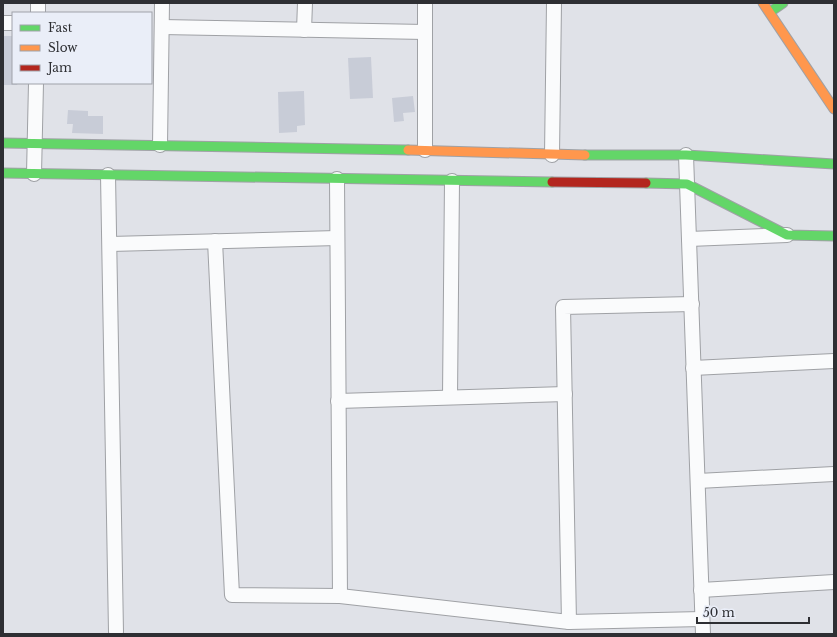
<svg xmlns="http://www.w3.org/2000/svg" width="837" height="637" viewBox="0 0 837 637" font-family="'Libre Baskerville',serif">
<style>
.building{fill:#c8ccd7}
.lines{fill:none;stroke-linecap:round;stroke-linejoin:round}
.street-casing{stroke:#9fa1a5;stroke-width:16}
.fast-casing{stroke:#9fa1a5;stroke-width:11}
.slow-casing{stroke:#9fa1a5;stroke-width:11}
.jam-casing{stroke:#9fa1a5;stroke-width:11}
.street{stroke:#fafbfc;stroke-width:14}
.fast{stroke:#63d668;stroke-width:9}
.slow{stroke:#ff974d;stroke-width:9}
.jam{stroke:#b3261e;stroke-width:9}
</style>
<rect width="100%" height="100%" fill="#e0e2e8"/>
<g class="building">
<polygon points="3,36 13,36 13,83 18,83 17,85 3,85"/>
<polygon points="371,57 373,98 350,99 348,58"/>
<polygon points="304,91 305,125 297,126 297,132 279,133 278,92"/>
<polygon points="413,96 415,112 403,113 404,121 394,122 392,98"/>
<polygon points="68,110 88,111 88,116 103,116 103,134 72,133 73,124 67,124"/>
</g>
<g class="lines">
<defs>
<g id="street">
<polyline points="38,13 38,3"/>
<polyline points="3,23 13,23"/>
<polyline points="162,27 425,32"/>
<polyline points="304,30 305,3"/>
<polyline points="160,145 162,3"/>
<polyline points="425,150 425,3"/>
<polyline points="552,155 554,3"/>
<polyline points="686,155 703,634"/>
<polyline points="34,174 36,83"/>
<polyline points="108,175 116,632"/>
<polyline points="337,179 340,596"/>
<polyline points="689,239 787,235"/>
<polyline points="215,241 232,595 340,596 569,622 702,619"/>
<polyline points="110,244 337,238"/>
<polyline points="693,368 834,361"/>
<polyline points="450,397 452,181"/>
<polyline points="338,401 565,394"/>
<polyline points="698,481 834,474"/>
<polyline points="701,590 834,582"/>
<polyline points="569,622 563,307 692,304"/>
</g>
<g id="fast">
<polyline points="770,12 783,3"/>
<polyline points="3,143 408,150"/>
<polyline points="585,155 686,155 834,164"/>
<polyline points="3,173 552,182"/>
<polyline points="646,183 687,184 787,235 834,236"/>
</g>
<g id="slow">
<polyline points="763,3 834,109"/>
<polyline points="408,150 585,155"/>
</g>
<polyline id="jam" points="552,182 646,183"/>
</defs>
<use href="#street" class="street-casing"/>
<use href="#fast" class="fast-casing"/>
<use href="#slow" class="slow-casing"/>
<use href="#jam" class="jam-casing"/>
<use href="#street" class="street"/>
<use href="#fast" class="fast"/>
<use href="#slow" class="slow"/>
<use href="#jam" class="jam"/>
</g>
<rect width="837" height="637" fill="none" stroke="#2e2f33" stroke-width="8"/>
<rect x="12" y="12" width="140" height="72" fill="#eaeef8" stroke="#9fa2a9"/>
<rect x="20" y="25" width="20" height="6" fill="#63d668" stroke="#9fa2a9"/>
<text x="48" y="32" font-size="12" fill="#2e2f33">Fast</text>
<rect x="20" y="45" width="20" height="6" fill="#ff974d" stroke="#9fa2a9"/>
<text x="48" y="52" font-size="12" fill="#2e2f33">Slow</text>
<rect x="20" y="65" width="20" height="6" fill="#b3261e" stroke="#9fa2a9"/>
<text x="48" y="72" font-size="12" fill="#2e2f33">Jam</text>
<path d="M697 617v6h112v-6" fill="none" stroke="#2e2f33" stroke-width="2"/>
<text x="703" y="617" font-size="12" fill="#2e2f33" stroke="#eaeef8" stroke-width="3" paint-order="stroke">50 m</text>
</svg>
